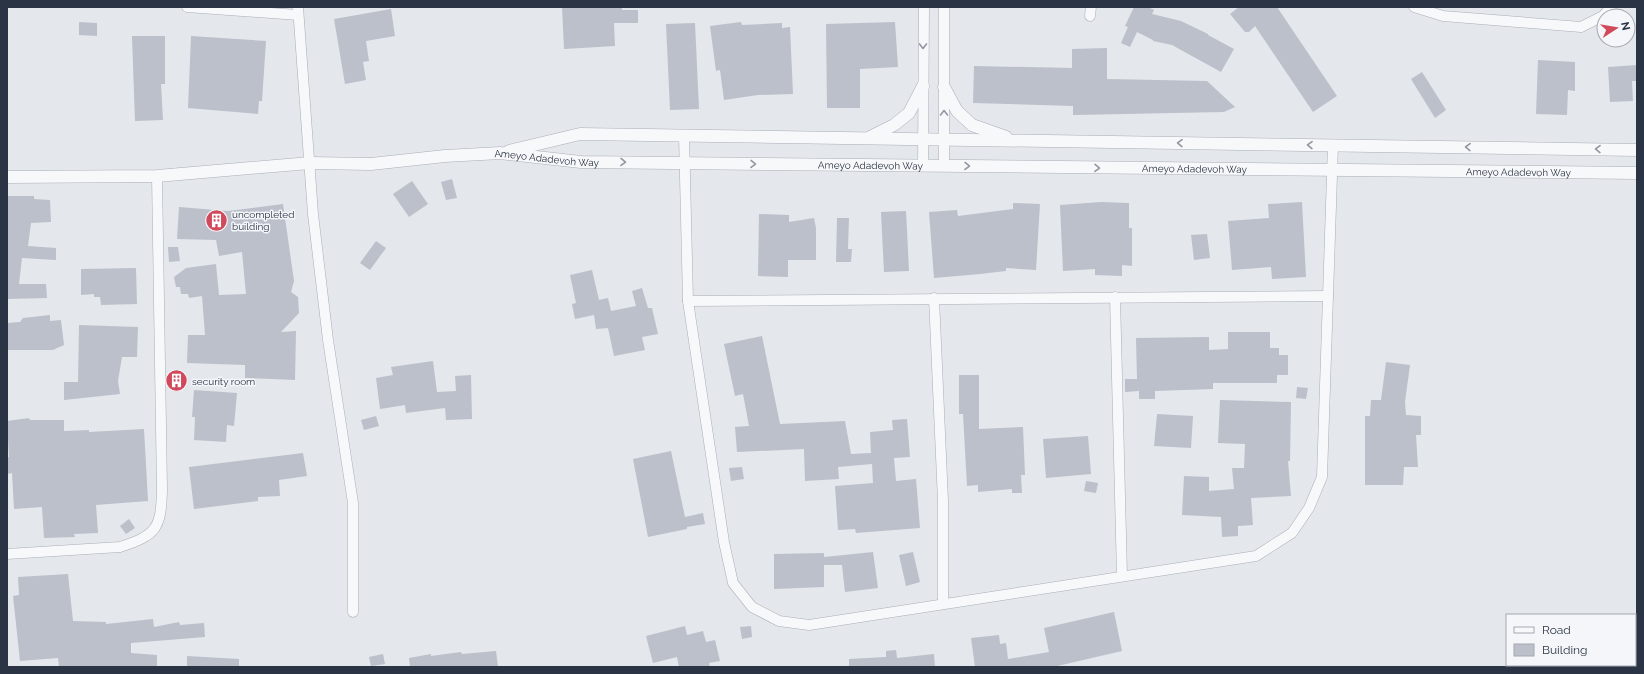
<svg xmlns="http://www.w3.org/2000/svg" width="1644" height="674" viewBox="0 0 1644 674" font-family="Raleway,sans-serif">
<style>
.building{fill:#bbc0ca}
.lines{fill:none;stroke-linecap:round;stroke-linejoin:round}
.minor-casing{stroke:#a9aeb7;stroke-width:11}
.tertiary-casing{stroke:#a9aeb7;stroke-width:13}
.minor{stroke:#f7f8fa;stroke-width:10}
.tertiary{stroke:#f7f8fa;stroke-width:12}
.oneway{stroke:#9196a0}
.labels{text-anchor:middle;dominant-baseline:central;stroke-width:3;stroke-linejoin:round;paint-order:stroke}
.street-label{font-size:10px;fill:#2b3445;stroke:#f4f6f9}
.poi-label{font-size:10px;fill:#2b3445;stroke:#f4f6f9;text-anchor:start}
</style>
<rect width="100%" height="100%" fill="#e4e7ec"/>
<g class="building">
<polygon points="562,7 622,7 622,10 638,10 638,23 614,23 615,46 564,49"/>
<polygon points="1134,7 1148,7 1154,10 1152,14 1181,21 1208,34 1208,35 1234,49 1221,72 1172,45 1153,41 1153,40 1137,32 1130,47 1121,43 1128,27 1125,26"/>
<polygon points="1239,7 1277,7 1337,96 1313,112 1255,26 1249,32 1245,32 1230,14"/>
<polygon points="391,9 395,36 366,41 369,61 363,62 366,80 345,84 334,19"/>
<polygon points="79,22 97,23 97,36 79,35"/>
<polygon points="741,22 742,25 782,23 782,28 790,27 793,94 758,95 724,100 720,70 716,71 710,26"/>
<polygon points="895,22 898,67 860,69 860,108 827,108 826,24"/>
<polygon points="695,23 699,109 670,110 666,24"/>
<polygon points="132,36 165,36 165,84 161,84 163,120 135,121"/>
<polygon points="191,36 266,41 262,101 259,101 258,114 188,108"/>
<polygon points="1107,48 1107,79 1207,81 1235,107 1224,112 1073,115 1073,106 973,103 974,66 1072,68 1072,49"/>
<polygon points="1538,60 1575,62 1575,91 1568,90 1567,115 1536,114"/>
<polygon points="1637,65 1637,81 1632,81 1633,101 1610,102 1608,67"/>
<polygon points="1422,72 1446,110 1435,118 1411,79"/>
<polygon points="452,179 457,198 446,200 441,182"/>
<polygon points="412,181 428,204 409,217 393,194"/>
<polygon points="8,196 34,196 34,199 50,200 51,222 31,223 28,246 56,248 56,260 22,258 19,284 46,284 47,298 7,299"/>
<polygon points="1101,202 1129,203 1129,228 1132,228 1132,266 1122,265 1122,276 1095,275 1095,269 1063,271 1060,205"/>
<polygon points="1302,202 1306,277 1272,279 1271,267 1232,270 1228,221 1269,218 1268,204"/>
<polygon points="1013,203 1040,204 1036,270 1006,268 1006,271 980,274 934,278 929,212 957,210 958,216 1013,209"/>
<polygon points="283,204 294,281 291,292 298,297 299,313 281,332 296,331 295,380 245,378 245,365 187,363 188,335 205,335 202,296 189,298 188,294 181,294 180,287 176,287 174,277 186,268 216,264 219,295 246,294 242,252 219,256 216,240 177,239 179,207 228,211"/>
<polygon points="906,211 909,271 884,272 881,212"/>
<polygon points="759,214 789,215 789,222 814,218 816,228 816,260 788,260 788,277 758,276"/>
<polygon points="837,218 849,218 848,249 852,249 851,262 836,262"/>
<polygon points="1207,234 1210,258 1194,260 1191,235"/>
<polygon points="376,241 386,248 370,270 360,263"/>
<polygon points="168,247 178,247 180,261 169,262"/>
<polygon points="136,268 137,304 101,305 100,297 94,297 94,294 81,295 81,269"/>
<polygon points="592,270 599,300 608,298 611,311 636,306 632,291 642,288 648,308 652,308 658,334 642,337 645,350 614,356 608,328 596,329 594,315 575,319 572,304 576,303 570,275"/>
<polygon points="50,315 50,321 61,320 64,345 53,350 7,350 7,323 20,322 23,318"/>
<polygon points="79,325 138,327 137,357 122,357 118,381 120,394 64,400 64,382 78,382"/>
<polygon points="1228,332 1270,332 1270,348 1279,348 1279,355 1288,355 1288,375 1277,375 1277,383 1213,383 1213,389 1155,391 1155,399 1139,399 1139,391 1125,392 1125,379 1137,379 1136,338 1209,337 1209,350 1228,349"/>
<polygon points="762,336 780,424 845,421 851,454 871,453 870,432 893,430 892,420 907,419 910,457 894,458 896,481 916,479 920,528 856,533 855,529 838,530 835,486 873,483 872,464 838,467 839,479 805,481 804,449 737,452 735,427 749,426 743,394 735,396 724,344"/>
<polygon points="433,361 437,392 456,391 455,376 471,375 472,419 446,420 445,408 406,413 405,405 380,409 376,378 393,375 391,367"/>
<polygon points="1386,362 1410,365 1405,402 1406,415 1421,416 1421,435 1416,435 1418,467 1404,467 1403,485 1365,485 1365,416 1370,416 1371,400 1381,400"/>
<polygon points="959,375 979,375 979,429 1023,427 1025,475 1021,475 1022,493 1012,493 1012,489 978,492 978,485 967,486 963,414 959,414"/>
<polygon points="1297,387 1308,388 1306,399 1296,398"/>
<polygon points="194,390 237,393 234,426 227,425 226,442 194,440 195,417 192,417"/>
<polygon points="1220,400 1291,402 1290,461 1288,461 1291,496 1251,498 1253,525 1238,526 1238,536 1222,537 1221,517 1182,515 1184,476 1209,477 1209,491 1234,489 1232,468 1244,468 1245,444 1218,443"/>
<polygon points="1157,414 1193,416 1191,448 1154,446"/>
<polygon points="376,416 379,426 364,430 361,420"/>
<polygon points="29,418 30,420 64,420 64,431 89,430 89,432 144,429 148,501 96,505 98,533 74,534 75,537 44,538 42,507 14,509 12,473 7,474 7,457 9,457 7,421"/>
<polygon points="1088,436 1091,474 1046,478 1043,439"/>
<polygon points="671,451 685,517 703,513 705,524 687,527 687,529 648,537 633,459"/>
<polygon points="303,453 307,476 279,480 280,496 258,497 258,501 194,509 189,467"/>
<polygon points="742,467 744,479 731,481 729,468"/>
<polygon points="1086,481 1098,483 1096,493 1084,491"/>
<polygon points="129,519 135,528 126,534 120,526"/>
<polygon points="873,552 878,588 845,592 842,565 824,565 824,587 774,589 774,554 824,553 824,557"/>
<polygon points="913,552 920,582 906,586 899,555"/>
<polygon points="68,574 73,621 106,622 106,624 153,619 154,627 179,622 180,625 204,623 205,637 131,643 131,653 157,655 157,667 59,667 58,658 20,661 13,596 19,595 18,577"/>
<polygon points="1114,612 1122,651 1053,667 975,667 971,638 999,635 1000,644 1006,643 1008,659 1049,652 1044,628"/>
<polygon points="685,626 687,635 703,631 706,642 715,640 720,661 709,663 710,667 679,667 677,657 653,663 646,636"/>
<polygon points="751,626 752,637 742,639 740,627"/>
<polygon points="896,650 897,658 934,654 935,667 849,667 849,659 886,657 886,651"/>
<polygon points="496,651 498,667 410,667 409,658 431,654 431,656 461,652 462,654"/>
<polygon points="383,654 385,664 371,666 369,657"/>
<polygon points="187,656 239,659 239,667 187,667"/>
</g>
<g class="lines">
<defs>
<g id="minor">
<polyline points="187,7 298,15"/>
<polyline points="298,7 313,214 328,340 353,503 353,612"/>
<polyline points="1414,7 1443,16 1581,27 1603,16 1611,7"/>
<polyline points="1090,16 1091,7"/>
<polyline points="684,135 688,301 724,542 733,583 752,607 779,621 809,625 1256,556 1292,533 1309,508 1322,477 1333,145"/>
<polyline points="923,166 924,7"/>
<polyline points="944,166 944,7"/>
<polyline points="1115,297 1122,576"/>
<polyline points="934,298 943,501 943,604"/>
<polyline points="688,301 1328,296"/>
<path d="M7,554L120,547C157,535 161,528 162,490L157,176"/>
</g>
<g id="tertiary">
<polyline points="944,87 957,111 972,125 1006,137"/>
<polyline points="870,137 894,125 909,113 923,86"/>
<polyline points="509,151 580,134 1637,150"/>
<path id="s1" d="M7,177L157,176L310,163L371,164L445,156L500,153L581,162L1637,173"/>
</g>
</defs>
<use href="#minor" class="minor-casing"/>
<use href="#tertiary" class="tertiary-casing"/>
<use href="#minor" class="minor"/>
<use href="#tertiary" class="tertiary"/>
</g>
<defs><path id="oneway-chevron" d="M-2-3.5L2.5 0L-2 3.5" fill="none" stroke-width="1.6" stroke-linecap="round" stroke-linejoin="round"/></defs>
<g class="oneway">
<use href="#oneway-chevron" transform="translate(923 46) rotate(90)"/>
<use href="#oneway-chevron" transform="translate(944 113) rotate(-90)"/>
<use href="#oneway-chevron" transform="translate(1180 143) rotate(-179)"/>
<use href="#oneway-chevron" transform="translate(1310 145) rotate(-179)"/>
<use href="#oneway-chevron" transform="translate(1468 147) rotate(-179)"/>
<use href="#oneway-chevron" transform="translate(1598 149) rotate(-179)"/>
<use href="#oneway-chevron" transform="translate(623 162) rotate(1)"/>
<use href="#oneway-chevron" transform="translate(753 164) rotate(1)"/>
<use href="#oneway-chevron" transform="translate(967 166) rotate(1)"/>
<use href="#oneway-chevron" transform="translate(1097 168) rotate(1)"/>
</g>
<defs>
<symbol id="building-disc" viewBox="-11 -11 22 22"><circle r="9.5" fill="#d1495b" stroke="#f4f6f9"/><path d="M-4-6H4V6H1V3H-1V6H-4ZM-2.5-4.3h1.7v1.8h-1.7ZM.8-4.3h1.7v1.8H.8ZM-2.5-1h1.7V.8h-1.7ZM.8-1h1.7V.8H.8Z" fill="#fff"/></symbol>
</defs>
<g fill-rule="evenodd">
<use href="#building-disc" x="204" y="208" width="25" height="25"/>
<use href="#building-disc" x="164" y="368" width="25" height="25"/>
</g>
<g class="labels">
<g class="street-label">
<text stroke="none"><textPath href="#s1" startOffset="541">Ameyo Adadevoh Way</textPath></text>
<text stroke="none"><textPath href="#s1" startOffset="865">Ameyo Adadevoh Way</textPath></text>
<text stroke="none"><textPath href="#s1" startOffset="1189">Ameyo Adadevoh Way</textPath></text>
<text stroke="none"><textPath href="#s1" startOffset="1513">Ameyo Adadevoh Way</textPath></text>
</g>
<g class="poi-label">
<text x="232" y="214">uncompleted<tspan x="232" dy="12">building</tspan></text>
<text x="192" y="381">security room</text>
</g>
</g>
<rect width="1644" height="674" fill="none" stroke="#2b3445" stroke-width="16"/>
<rect x="1506" y="614" width="130" height="52" fill="#f4f6f9" stroke="#a4a8b1"/>
<rect x="1514" y="627" width="20" height="6" fill="#f7f8fa" stroke="#a4a8b1"/>
<text x="1542" y="634" font-size="12" fill="#2b3445">Road</text>
<rect x="1514" y="644" width="20" height="12" fill="#bbc0ca" stroke="#a4a8b1"/>
<text x="1542" y="654" font-size="12" fill="#2b3445">Building</text>
<g transform="translate(1616 28) rotate(78)"><circle r="19" fill="#f4f6f9" stroke="#a4a8b1"/>
<path d="M0-3L7 15L0 10L-7 15Z" fill="#d1495b"/>
<text y="-6" font-size="11" font-weight="bold" text-anchor="middle" fill="#2b3445">N</text>
</g>
</svg>
